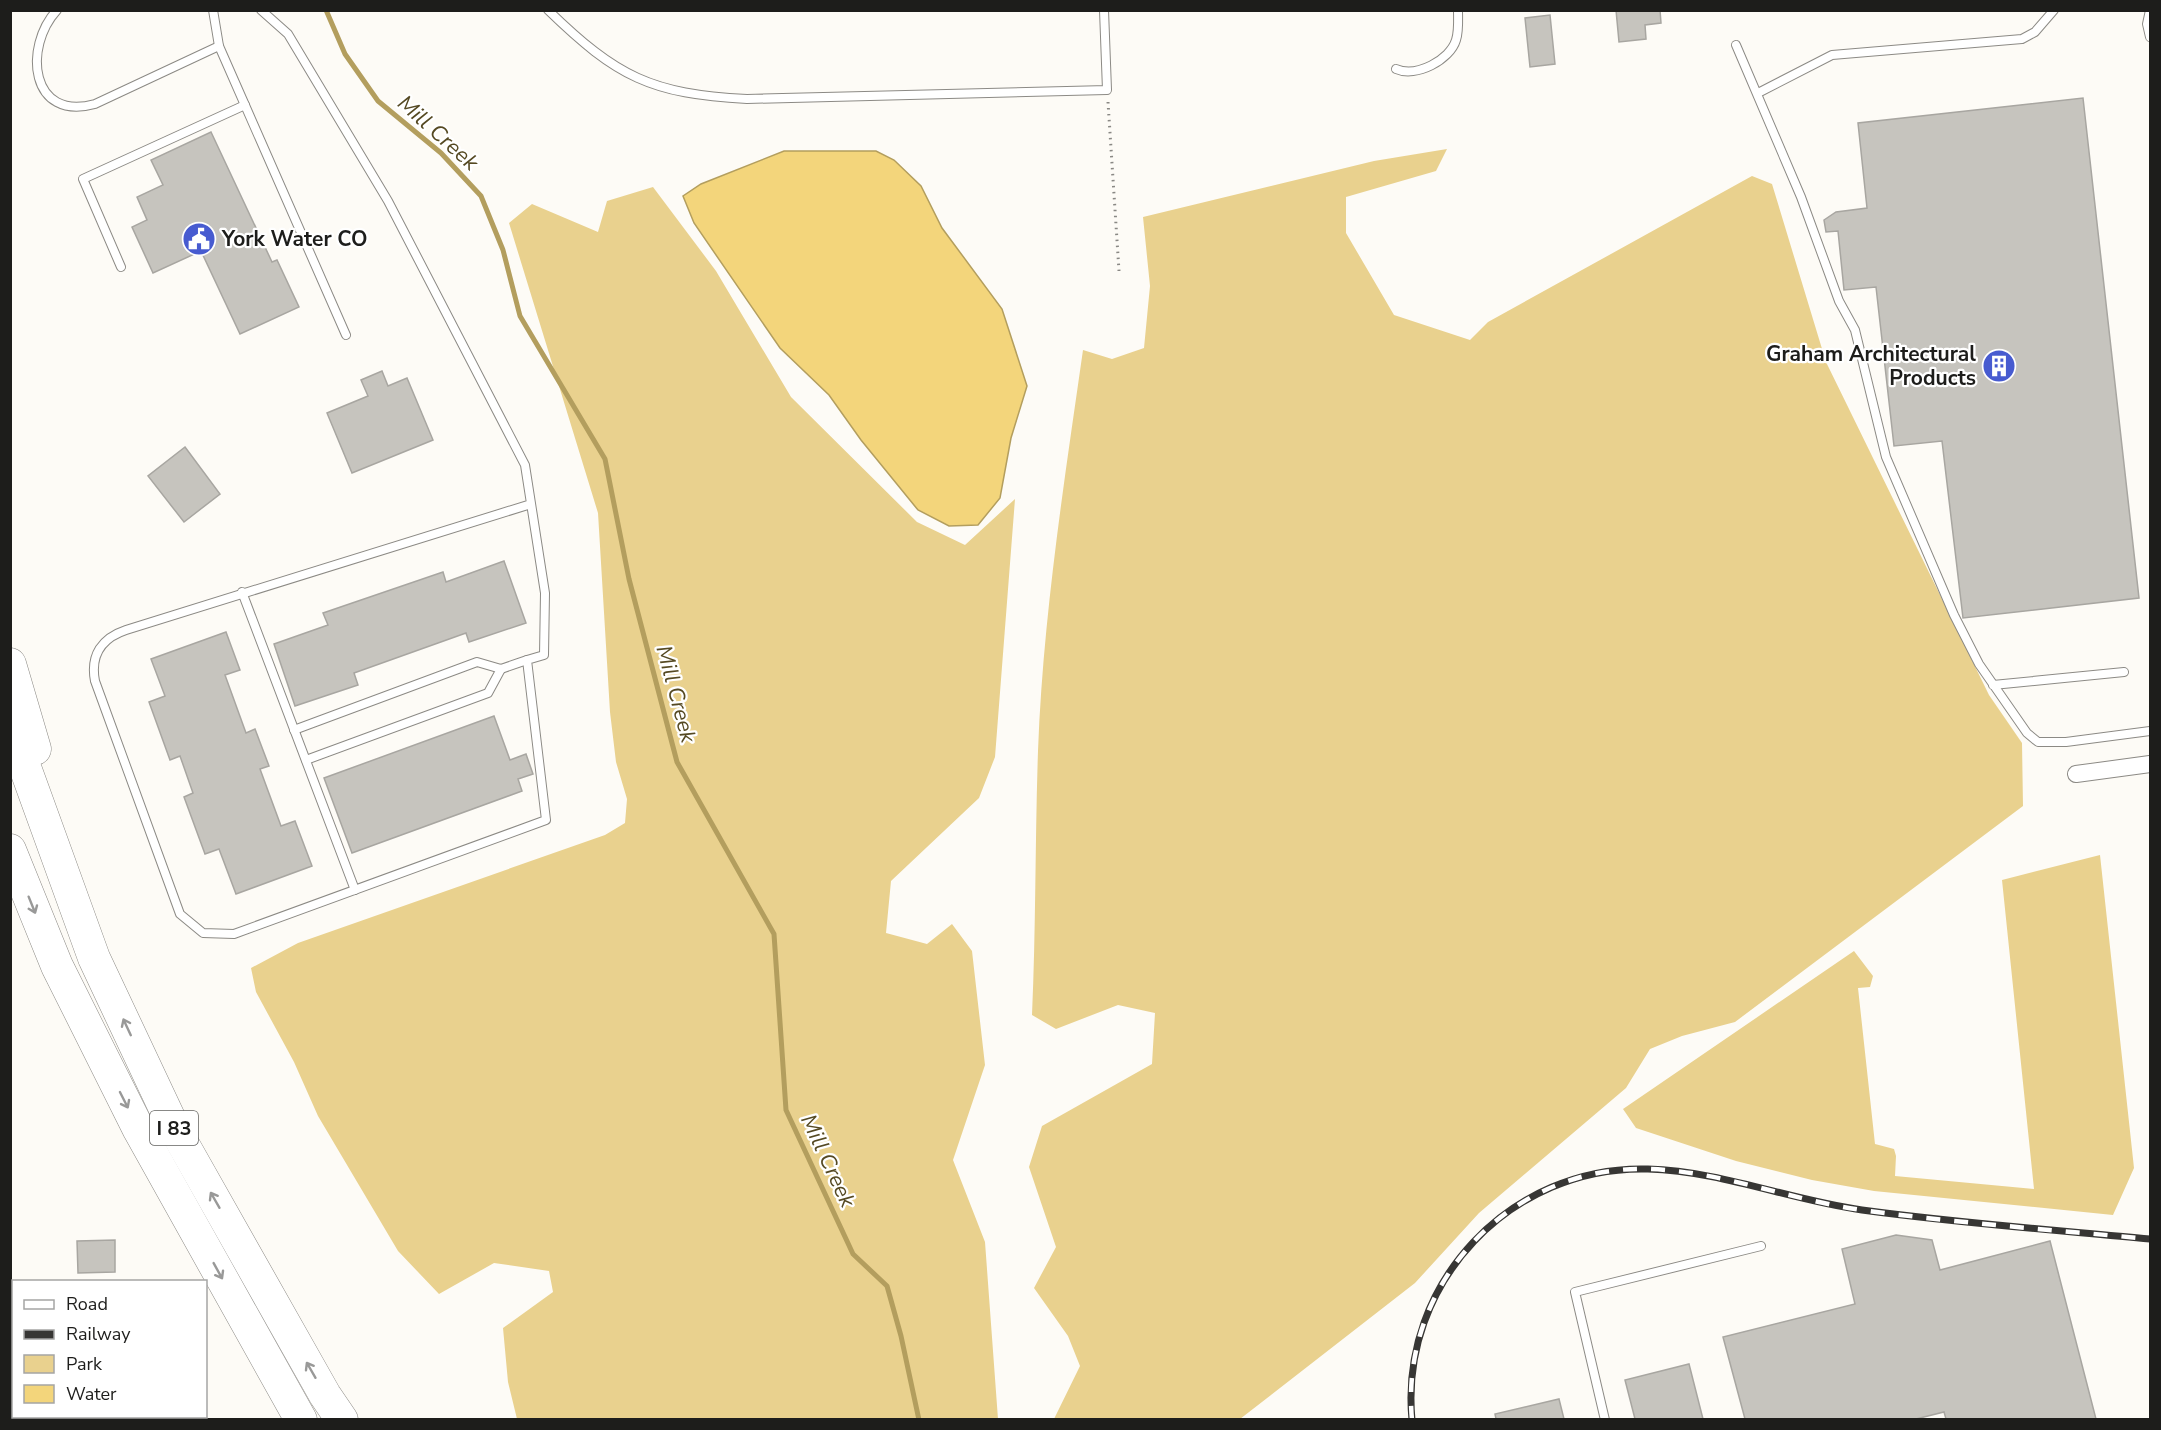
<svg xmlns="http://www.w3.org/2000/svg" width="2161" height="1430" viewBox="0 0 2161 1430" font-family="'Nunito Sans',sans-serif">
<style>
.green{fill:#e9d18e}
.water{fill:#f3d57b;stroke:#b39e5e;stroke-width:1.5}
.lines{fill:none;stroke-linecap:round;stroke-linejoin:round}
.stream{stroke:#b39e5e;stroke-width:5}
.building{fill:#c6c4be;stroke:#a8a6a1;stroke-width:1.5}
.service-casing{stroke:#8c8a85;stroke-width:10}
.minor-casing{stroke:#8c8a85;stroke-width:18}
.motorway-casing{stroke:#8c8a85;stroke-width:33}
.path{stroke:#898884;stroke-width:3;stroke-dasharray:1.5 4.5;stroke-linecap:butt}
.service{stroke:#fff;stroke-width:8}
.minor{stroke:#fff;stroke-width:16}
.motorway{stroke:#fff;stroke-width:32}
.rail-casing{stroke:#373634;stroke-width:7}
.rail{stroke:#fff;stroke-width:4.5;stroke-dasharray:14;stroke-linecap:butt}
.oneway{stroke:#999998}
.labels{text-anchor:middle;dominant-baseline:central;stroke-width:4.5;stroke-linejoin:round;paint-order:stroke}
.shield{fill:#fff;stroke:#61615f;stroke-width:1.5}
.shield-label{font-size:20px;font-weight:bold;fill:#1d1d1b}
.poi-label{font-size:21px;font-weight:bold;fill:#1d1d1b;stroke:#fff;text-anchor:start}
.water-label{font-size:22px;font-style:italic;fill:#554922;stroke:#fff}
</style>
<rect width="100%" height="100%" fill="#fdfbf6"/>
<g class="green">
<path d="M1447,149L1436,171L1346,197V233L1394,315L1470,340L1488,322L1752,176L1772,184L1826,362L1989,695L2022,743L2023,806L1735,1022L1682,1036L1650,1049L1626,1088L1479,1213L1415,1283L1240,1419H1054L1080,1366L1068,1336L1034,1288L1056,1247L1029,1167L1042,1126L1152,1064L1155,1013L1118,1005L1056,1029L1032,1015C1036,927 1035,839 1038,751C1043,617 1064,483 1083,350L1112,359L1144,348L1150,286L1143,217L1374,161Z"/>
<polygon points="653,187 716,271 791,397 917,522 965,545 1015,499 995,757 979,798 891,881 886,933 927,944 952,924 972,951 985,1065 953,1160 985,1242 998,1419 517,1419 508,1382 503,1328 553,1292 549,1271 494,1263 439,1294 398,1251 318,1116 294,1062 256,992 251,968 298,943 605,835 625,823 627,799 616,762 610,712 598,513 509,223 532,204 598,232 607,201"/>
<polygon points="2100,855 2134,1168 2113,1215 1874,1191 1812,1180 1736,1161 1636,1128 1623,1109 1854,951 1873,976 1870,987 1858,988 1875,1144 1894,1149 1896,1156 1895,1176 2034,1189 2002,880"/>
</g>
<polygon class="water" points="784,151 876,151 894,160 921,186 942,228 1002,309 1027,386 1011,438 1000,498 978,525 949,526 918,510 861,440 829,395 780,348 694,223 683,196 701,184"/>
<g class="lines">
<polyline class="stream" points="326,10 345,54 378,101 441,153 481,196 503,250 520,316 605,459 629,579 677,762 774,934 786,1110 853,1254 887,1286 901,1336 919,1420"/>
</g>
<g class="building">
<polygon points="1616,10 1660,10 1661,23 1645,25 1646,39 1619,42"/>
<polygon points="1550,15 1555,64 1530,67 1525,18"/>
<polygon points="2083,98 2139,598 1963,618 1942,441 1894,446 1876,287 1844,290 1838,231 1826,232 1824,220 1836,212 1867,208 1858,123"/>
<polygon points="211,132 272,262 277,260 299,307 240,334 201,251 153,273 132,227 147,220 137,197 163,185 151,160"/>
<polygon points="382,371 388,386 407,378 433,440 352,473 327,413 368,396 361,380"/>
<polygon points="185,447 220,494 184,522 148,476"/>
<polygon points="504,561 526,623 469,642 466,633 354,673 358,685 295,706 274,644 328,625 323,613 443,572 446,582"/>
<polygon points="226,632 240,670 225,675 246,733 255,729 269,766 260,769 281,826 295,821 312,866 236,894 219,849 205,854 184,797 193,793 180,756 170,760 149,702 165,696 151,659"/>
<polygon points="494,716 510,760 526,754 533,774 518,779 522,791 352,853 324,778"/>
<polygon points="1896,1235 1932,1240 1940,1270 2050,1241 2096,1419 1946,1419 1944,1412 1916,1419 1745,1419 1723,1337 1855,1304 1842,1249"/>
<polygon points="115,1240 115,1272 78,1273 77,1241"/>
<polygon points="1689,1364 1703,1419 1635,1419 1625,1380"/>
<polygon points="1559,1399 1564,1419 1496,1419 1495,1414"/>
</g>
<g class="lines">
<defs>
<g id="service">
<path d="M57,10C23,47 30,122 95,104L219,46"/>
<polyline points="213,10 219,46 346,335"/>
<path d="M261,10L288,34L388,201L525,465L545,593L544,655L527,660L546,820L234,934L203,933L180,914L95,681C90,655 102,638 126,630L531,504"/>
<path d="M548,10C617,77 651,94 747,99L1107,90L1104,10"/>
<polyline points="2150,10 2147,24 2150,37"/>
<polyline points="1736,45 1801,197 1839,301 1855,330 1886,457 1954,615 1979,664 2027,733 2038,742 2066,742 2150,731"/>
<path d="M1396,69C1416,78 1450,60 1456,40C1459,31 1458,19 1458,10"/>
<polyline points="1758,93 1832,55 2022,39 2035,32 2054,10"/>
<polyline points="121,267 83,179 245,105"/>
<polyline points="242,592 355,890"/>
<polyline points="1993,685 2124,672"/>
<polyline points="294,730 477,662 501,669 527,660"/>
<polyline points="306,760 488,693 501,669"/>
<polyline points="1605,1420 1575,1292 1761,1246"/>
</g>
<g id="minor">
<polyline points="2076,774 2150,764"/>
<polyline points="154,1416 154,1420"/>
</g>
<g id="motorway">
<polyline points="10,664 35,749"/>
<polyline points="10,726 94,958 174,1128 325,1395 342,1420"/>
<polyline points="10,850 57,966 139,1130 301,1420"/>
</g>
</defs>
<use href="#service" class="service-casing"/>
<use href="#minor" class="minor-casing"/>
<use href="#motorway" class="motorway-casing"/>
<polyline class="path" points="1108,102 1119,271"/>
<use href="#service" class="service"/>
<use href="#minor" class="minor"/>
<use href="#motorway" class="motorway"/>
<defs>
<path id="rail" d="M1412,1420C1399,1283 1511,1165 1648,1169C1721,1171 1790,1200 1862,1210C1958,1223 2054,1230 2150,1239"/>
</defs>
<use href="#rail" class="rail-casing"/>
<use href="#rail" class="rail"/>
</g>
<defs><path id="oneway-shaft" d="M-6 0H5M1.5-3L5.5 0L1.5 3" fill="none" stroke-width="1.6" stroke-linecap="round" stroke-linejoin="round" transform="scale(1.5)"/></defs>
<g class="oneway">
<use href="#oneway-shaft" transform="translate(32 905) rotate(68)"/>
<use href="#oneway-shaft" transform="translate(127 1027) rotate(-115)"/>
<use href="#oneway-shaft" transform="translate(124 1100) rotate(63)"/>
<use href="#oneway-shaft" transform="translate(215 1200) rotate(-120)"/>
<use href="#oneway-shaft" transform="translate(218 1271) rotate(61)"/>
<use href="#oneway-shaft" transform="translate(311 1370) rotate(-120)"/>
</g>
<defs>
<symbol id="civic-disc" viewBox="-11 -11 22 22"><circle r="9.5" fill="#475bd0" stroke="#fff"/><path d="M-.6-6.5H3V-4.5H.6V-3L4-1V1h2V6H-6V1h2V-1L-.6-3ZM-1.2 2.5V6h2.4V2.5Z" fill="#fff"/></symbol>
<symbol id="building-disc" viewBox="-11 -11 22 22"><circle r="9.5" fill="#475bd0" stroke="#fff"/><path d="M-4-6H4V6H1V3H-1V6H-4ZM-2.5-4.3h1.7v1.8h-1.7ZM.8-4.3h1.7v1.8H.8ZM-2.5-1h1.7V.8h-1.7ZM.8-1h1.7V.8H.8Z" fill="#fff"/></symbol>
</defs>
<g fill-rule="evenodd">
<use href="#civic-disc" x="180" y="220" width="38" height="38"/>
<use href="#building-disc" x="1980" y="347" width="38" height="38"/>
</g>
<g class="labels">
<rect class="shield" x="150" y="1111" width="48" height="34" rx="4.5"/>
<g class="shield-label">
<text x="174" y="1128">I 83</text>
</g>
<g class="poi-label">
<text x="222" y="239">York Water CO</text>
<text x="1976" y="354" text-anchor="end">Graham Architectural<tspan x="1976" dy="24">Products</tspan></text>
</g>
<g class="water-label">
<text transform="translate(438 133) rotate(42)">Mill Creek</text>
<text transform="translate(676 694) rotate(75)">Mill Creek</text>
<text transform="translate(828 1161) rotate(65)">Mill Creek</text>
</g>
</g>
<rect width="2161" height="1430" fill="none" stroke="#1d1d1b" stroke-width="24"/>
<rect x="12" y="1280" width="195" height="138" fill="#ffffff" stroke="#a5a5a4" stroke-width="1.5"/>
<rect x="24" y="1300" width="30" height="9" fill="#ffffff" stroke="#a5a5a4" stroke-width="1.5"/>
<text x="66" y="1310" font-size="18" fill="#1d1d1b">Road</text>
<rect x="24" y="1330" width="30" height="9" fill="#373634" stroke="#a5a5a4" stroke-width="1.5"/>
<text x="66" y="1340" font-size="18" fill="#1d1d1b">Railway</text>
<rect x="24" y="1355" width="30" height="18" fill="#e9d18e" stroke="#a5a5a4" stroke-width="1.5"/>
<text x="66" y="1370" font-size="18" fill="#1d1d1b">Park</text>
<rect x="24" y="1385" width="30" height="18" fill="#f3d57b" stroke="#a5a5a4" stroke-width="1.5"/>
<text x="66" y="1400" font-size="18" fill="#1d1d1b">Water</text>
</svg>
